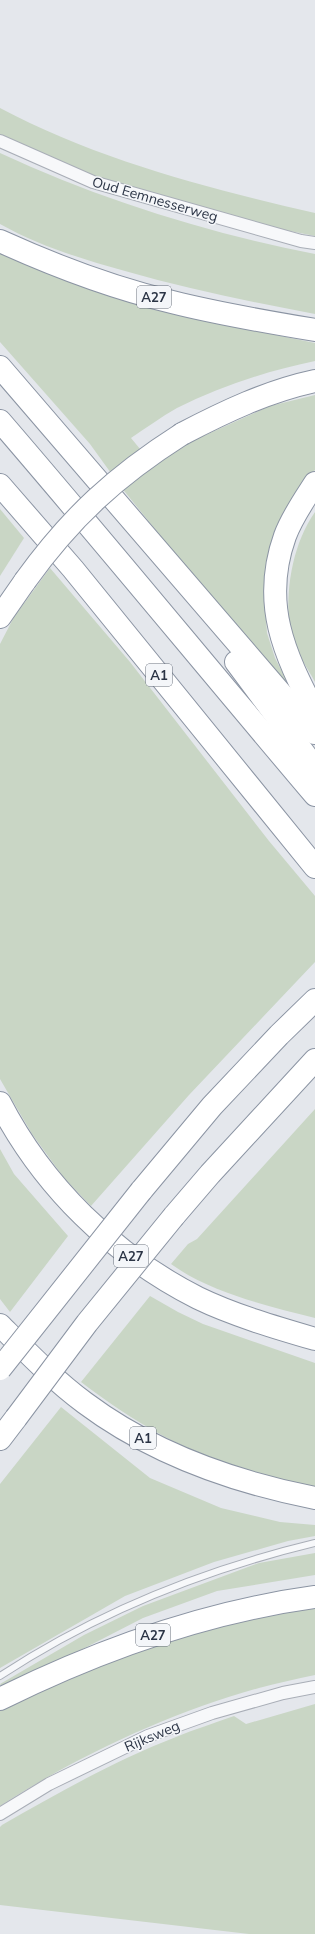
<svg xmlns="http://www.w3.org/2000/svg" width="315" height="1934" viewBox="0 0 315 1934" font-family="Mulish,sans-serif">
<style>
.green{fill:#c9d6c5}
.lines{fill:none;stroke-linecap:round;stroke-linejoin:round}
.lane-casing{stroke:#a9aeb7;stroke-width:8}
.street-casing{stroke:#a9aeb7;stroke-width:14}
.highway-casing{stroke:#8b94a3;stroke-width:24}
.lane{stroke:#f7f8fa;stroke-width:6}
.street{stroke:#f7f8fa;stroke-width:12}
.highway{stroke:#fff;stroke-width:22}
.highway-bridge-casing{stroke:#8b94a3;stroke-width:24;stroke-linecap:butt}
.highway-bridge{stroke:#fff;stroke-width:22}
.labels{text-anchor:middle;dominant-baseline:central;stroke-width:3;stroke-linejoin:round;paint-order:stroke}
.shield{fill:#f4f6f9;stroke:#676e7b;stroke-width:1}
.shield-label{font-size:13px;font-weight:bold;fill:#2b3445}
.street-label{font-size:14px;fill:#2b3445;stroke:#f4f6f9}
</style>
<rect width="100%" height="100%" fill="#e4e7ec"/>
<g class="green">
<path d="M0,108C98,160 207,188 315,213V236L260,225L99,178L0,135Z"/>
<path d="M0,153C99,199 207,233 315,254V314C251,302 188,289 125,271C82,259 39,246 0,224Z"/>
<path d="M0,251L57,277L129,302L182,316L315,343V361C267,371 221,386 177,408C161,417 146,428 131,438L154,466L190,442L270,406L315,395V470L311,474L265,606L267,633L275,658L294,695L253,651L121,487L90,444L0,342Z"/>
<polygon points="0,509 24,538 0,576"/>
<path d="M315,512V682C307,667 296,652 291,636C289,631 290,625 289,621C286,584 294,542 315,512Z"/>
<polygon points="50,568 130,662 269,841 315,896 315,962 189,1095 91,1206 64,1178 32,1134 0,1079 0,644 14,617"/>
<path d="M315,1109V1318C268,1306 211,1293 171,1264L188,1244L197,1239Z"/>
<polygon points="0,1149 14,1174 68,1236 10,1312 0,1299"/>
<path d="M150,1296L178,1312L203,1324L315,1363V1487C298,1484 280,1482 264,1477C197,1459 136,1424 81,1382Z"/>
<polygon points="61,1407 150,1478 221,1508 280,1522 315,1525 315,1536 288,1541 214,1562 125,1596 0,1668 0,1484"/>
<polygon points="315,1553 315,1575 217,1591 143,1618 3,1690 0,1684 84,1635 143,1606 259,1563"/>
<path d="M315,1604V1675C296,1679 277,1683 259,1688C169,1713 78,1756 0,1806V1705L143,1644Z"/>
<path d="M315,1704V1934H249L0,1905V1827L2,1825C58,1793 116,1760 176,1737C195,1729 215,1723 234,1716L246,1724Z"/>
</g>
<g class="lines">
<defs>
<path id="lane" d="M0,1676C96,1613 203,1570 315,1543"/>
<g id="street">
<polyline points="0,141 93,182 301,241 315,243"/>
<polyline points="0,1814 49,1784 148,1736 212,1713 283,1693 315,1687"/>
</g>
<g id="highway">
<path d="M0,241C55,266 113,288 172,302C219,314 267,322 315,330"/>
<polyline points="0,367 315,733"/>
<path d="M0,421C106,544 209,670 315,795"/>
<path d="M182,434C224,412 268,391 315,381"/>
<path d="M315,483C304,500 292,517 285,536C261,603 284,654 315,712"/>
<polyline points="0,485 73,569 315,867"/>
<polyline points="0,617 25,581"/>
<polyline points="236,662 315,768"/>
<path d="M0,1103C43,1186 113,1255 198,1298C233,1315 277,1328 315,1339"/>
<polyline points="141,1191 212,1106 279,1035 315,1000"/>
<polyline points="174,1216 210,1174 315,1060"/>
<path d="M0,1325C27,1352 54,1380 85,1403C152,1453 234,1482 315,1498"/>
<polyline points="0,1439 16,1418"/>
<path d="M0,1699C99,1650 205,1612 315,1597"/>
</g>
</defs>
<use href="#lane" class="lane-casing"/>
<use href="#street" class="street-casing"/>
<use href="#highway" class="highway-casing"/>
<use href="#lane" class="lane"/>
<use href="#street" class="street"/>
<use href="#highway" class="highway"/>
<defs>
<g id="highway-bridge">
<path d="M25,581C71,517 116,476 182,434"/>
<polyline points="0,1369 141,1191"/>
<polyline points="16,1418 87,1323 174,1216"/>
</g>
</defs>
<use href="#highway-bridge" class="highway-bridge-casing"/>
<use href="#highway-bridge" class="highway-bridge"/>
</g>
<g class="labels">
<g class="shield">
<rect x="137" y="286" width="34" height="22" rx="3"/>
<rect x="146" y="664" width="26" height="22" rx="3"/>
<rect x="114" y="1245" width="34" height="22" rx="3"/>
<rect x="130" y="1427" width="26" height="22" rx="3"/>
<rect x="136" y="1624" width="34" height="22" rx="3"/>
</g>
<g class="shield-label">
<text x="154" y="297">A27</text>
<text x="159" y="675">A1</text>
<text x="131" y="1256">A27</text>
<text x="143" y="1438">A1</text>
<text x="153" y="1635">A27</text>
</g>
<g class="street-label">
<text transform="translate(155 199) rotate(16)">Oud Eemnesserweg</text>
<text transform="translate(152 1736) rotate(-23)">Rijksweg</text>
</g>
</g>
</svg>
